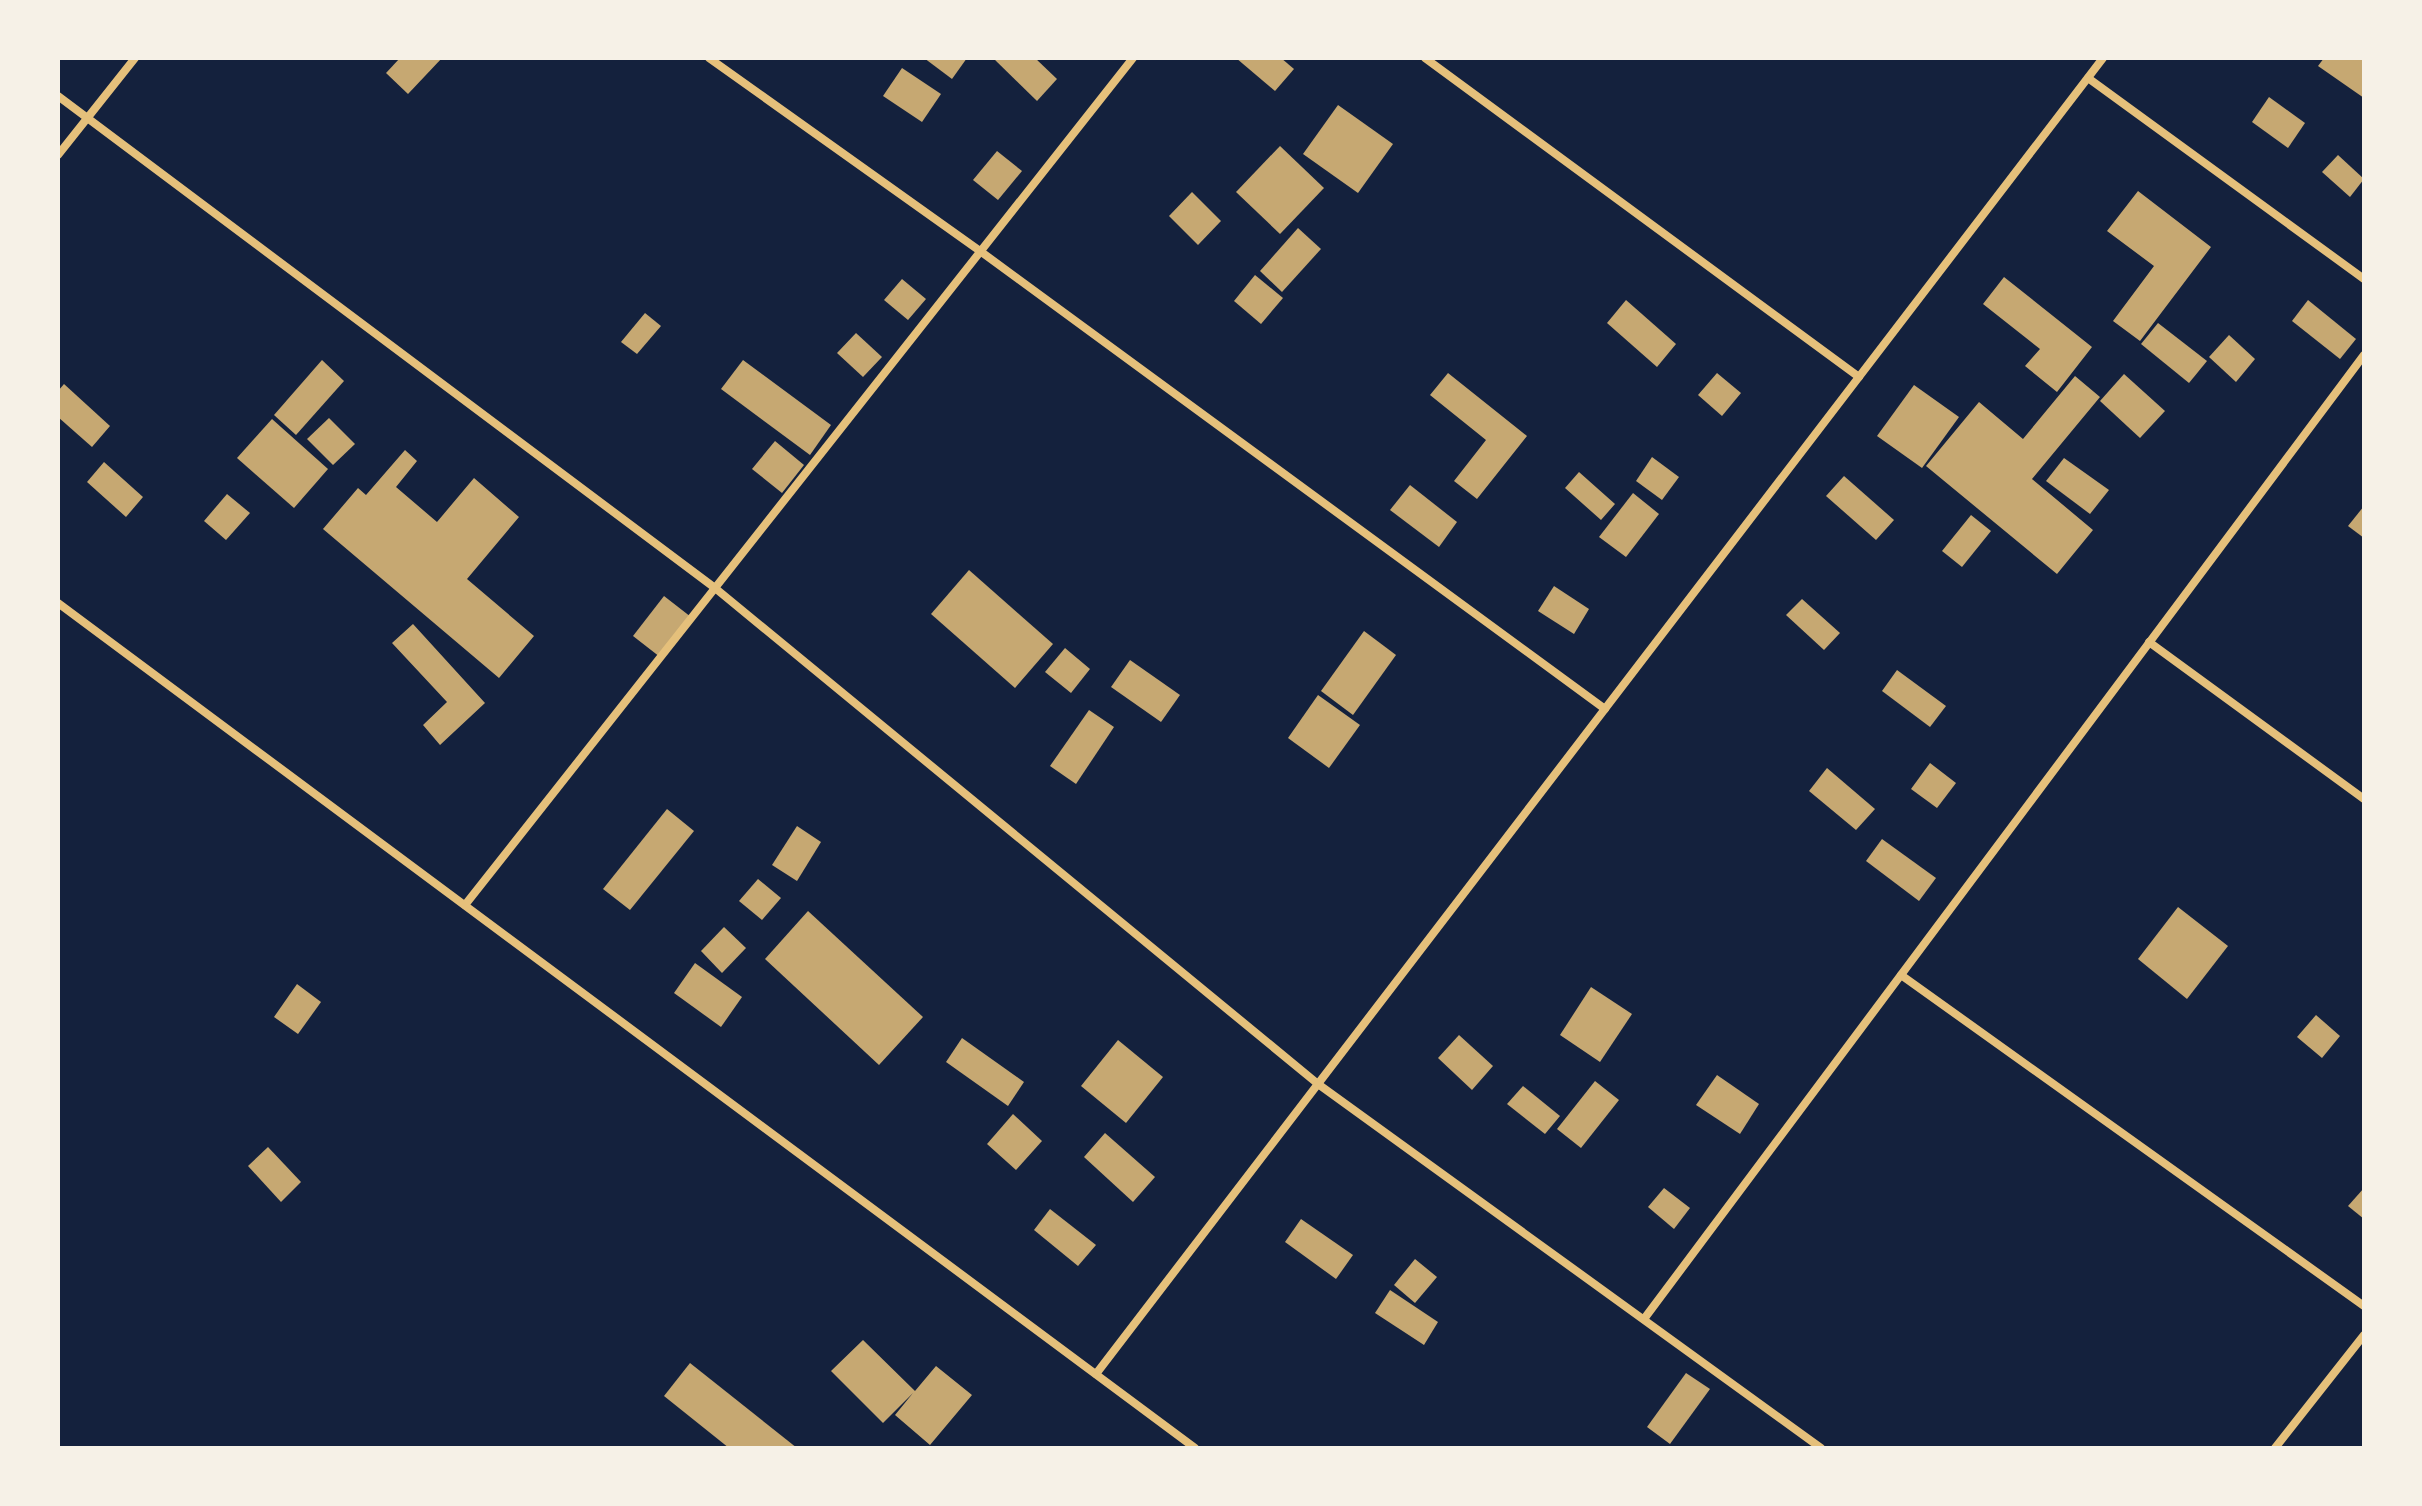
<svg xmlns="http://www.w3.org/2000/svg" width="2422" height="1506" viewBox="0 0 2422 1506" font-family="'Golos Text',sans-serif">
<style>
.building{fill:#c6a872}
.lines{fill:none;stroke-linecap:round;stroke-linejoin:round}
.minor{stroke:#e5c07b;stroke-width:8}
</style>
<rect width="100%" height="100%" fill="#14213d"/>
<g class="building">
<polygon points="400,58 442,58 408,94 386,73"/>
<polygon points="924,58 967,58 952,79"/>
<polygon points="993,58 1035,58 1057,79 1037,101"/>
<polygon points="1236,58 1281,58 1294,69 1275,91"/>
<polygon points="2324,58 2364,58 2364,98 2318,66"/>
<polygon points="902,68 941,94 922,122 883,96"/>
<polygon points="2269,97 2305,123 2288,148 2252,122"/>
<polygon points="1338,105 1393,144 1358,193 1303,154"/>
<polygon points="1280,146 1324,188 1280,234 1236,192"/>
<polygon points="997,151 1022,171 998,200 973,180"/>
<polygon points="2338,155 2364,179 2350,197 2322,172"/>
<polygon points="2138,191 2211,247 2140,341 2113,321 2154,266 2107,231"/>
<polygon points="1192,192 1221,221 1198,245 1169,216"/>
<polygon points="1298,228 1321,249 1282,292 1260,271"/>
<polygon points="1255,275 1283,298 1261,324 1234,301"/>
<polygon points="2004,277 2092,347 2057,392 2025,366 2040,349 1983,304"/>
<polygon points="902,279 926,299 908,320 884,300"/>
<polygon points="1626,300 1676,344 1657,367 1607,323"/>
<polygon points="2308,300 2356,339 2340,359 2292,321"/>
<polygon points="645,313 661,326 637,354 621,342"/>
<polygon points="2158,323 2207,361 2189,383 2141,344"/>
<polygon points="856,333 882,357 863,377 837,353"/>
<polygon points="2229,335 2255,359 2236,382 2209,357"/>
<polygon points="322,360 344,381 296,435 274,415"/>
<polygon points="743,360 831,425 810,455 721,389"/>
<polygon points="1448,373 1527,436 1477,499 1454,481 1486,440 1430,395"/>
<polygon points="1717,373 1741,393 1722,416 1698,395"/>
<polygon points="2124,374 2165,411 2140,438 2100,401"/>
<polygon points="2075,376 2100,397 2032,479 2093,530 2057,574 1926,466 1979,402 2023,439"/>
<polygon points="64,384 110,426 92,447 58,417 58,391"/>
<polygon points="1914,385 1959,417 1922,468 1877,436"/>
<polygon points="329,418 355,444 333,465 307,439"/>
<polygon points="272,419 328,469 294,508 237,458"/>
<polygon points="775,441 804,465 782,493 752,469"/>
<polygon points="405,450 417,461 396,487 437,522 474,478 519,517 467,579 534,636 499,678 323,529 358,488 366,495"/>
<polygon points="1652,457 1679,477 1662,500 1636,481"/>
<polygon points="2064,458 2109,490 2090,514 2046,481"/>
<polygon points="104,462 143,497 126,517 87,482"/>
<polygon points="1579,472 1615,504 1601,520 1565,488"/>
<polygon points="1844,476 1894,520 1876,540 1826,496"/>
<polygon points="1410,485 1457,522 1439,547 1390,510"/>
<polygon points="1633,493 1659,514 1626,557 1599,537"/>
<polygon points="227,494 250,513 226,540 204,521"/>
<polygon points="2364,506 2364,538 2348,526"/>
<polygon points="1971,515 1991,531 1962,567 1942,551"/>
<polygon points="969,570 1053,644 1015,688 931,614"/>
<polygon points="1554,586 1589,609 1574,634 1538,611"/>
<polygon points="664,596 691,617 660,657 633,636"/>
<polygon points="1802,599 1840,633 1824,650 1786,615"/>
<polygon points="413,624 485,703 440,745 423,725 447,702 392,643"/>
<polygon points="1364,631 1396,655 1353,715 1321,691"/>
<polygon points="1065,648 1090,669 1071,693 1045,672"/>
<polygon points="1130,660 1180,695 1161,722 1111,687"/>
<polygon points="1897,670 1946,706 1930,727 1882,691"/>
<polygon points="1318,695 1360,725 1329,768 1288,738"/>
<polygon points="1089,710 1114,727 1076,784 1050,766"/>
<polygon points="1930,763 1956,783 1937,808 1911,789"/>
<polygon points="1827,768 1875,809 1856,830 1809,791"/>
<polygon points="667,809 694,831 630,910 603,889"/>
<polygon points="797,826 821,842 797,881 772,865"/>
<polygon points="1882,839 1936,878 1919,901 1866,861"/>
<polygon points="758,879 781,898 762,920 739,901"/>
<polygon points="2178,907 2228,946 2187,999 2138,959"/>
<polygon points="808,911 923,1017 879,1065 765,959"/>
<polygon points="724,927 746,948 722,973 701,951"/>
<polygon points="695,963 742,997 721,1027 674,993"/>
<polygon points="297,984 321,1002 298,1034 274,1017"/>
<polygon points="1591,987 1632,1014 1600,1062 1560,1035"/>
<polygon points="2316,1015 2340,1036 2322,1058 2297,1037"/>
<polygon points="1459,1035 1493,1066 1472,1090 1438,1058"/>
<polygon points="962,1038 1024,1082 1008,1106 946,1062"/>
<polygon points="1118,1040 1163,1077 1126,1123 1081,1086"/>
<polygon points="1717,1075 1759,1104 1740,1134 1696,1105"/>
<polygon points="1595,1081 1619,1100 1581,1148 1557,1129"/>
<polygon points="1523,1086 1560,1116 1545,1134 1507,1104"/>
<polygon points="1013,1114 1042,1141 1016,1170 987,1144"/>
<polygon points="1105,1133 1155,1177 1133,1202 1084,1157"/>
<polygon points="268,1147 301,1182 281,1202 248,1166"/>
<polygon points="1664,1188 1690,1208 1674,1229 1648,1207"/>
<polygon points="2364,1188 2364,1219 2348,1206"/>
<polygon points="1050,1209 1096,1245 1078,1266 1034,1230"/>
<polygon points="1301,1219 1353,1255 1336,1279 1285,1242"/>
<polygon points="1415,1259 1437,1277 1415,1303 1394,1285"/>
<polygon points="1390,1290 1438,1322 1424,1345 1375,1313"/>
<polygon points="863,1340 915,1391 936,1366 972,1395 930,1445 895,1415 913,1393 883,1423 831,1371"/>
<polygon points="690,1363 797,1448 729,1448 664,1396"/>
<polygon points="1686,1373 1710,1389 1670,1444 1647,1427"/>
</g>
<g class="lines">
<g class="minor">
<polyline points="709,58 980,251 1605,709"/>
<polyline points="1425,58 1859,377"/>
<polyline points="2088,78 2364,279"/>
<polyline points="58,96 715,588 1318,1084 1821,1448"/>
<polyline points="58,155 135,58"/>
<polyline points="58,603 1195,1448"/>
<polyline points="2149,642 2364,799"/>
<polyline points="465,905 1133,58"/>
<polyline points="1901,975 2364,1306"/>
<polyline points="1644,1319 2364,355"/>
<polyline points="1096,1374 2103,58"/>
<polyline points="2275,1448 2364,1335"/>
</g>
</g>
<rect width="2422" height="1506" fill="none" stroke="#f6f1e7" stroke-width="120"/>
</svg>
